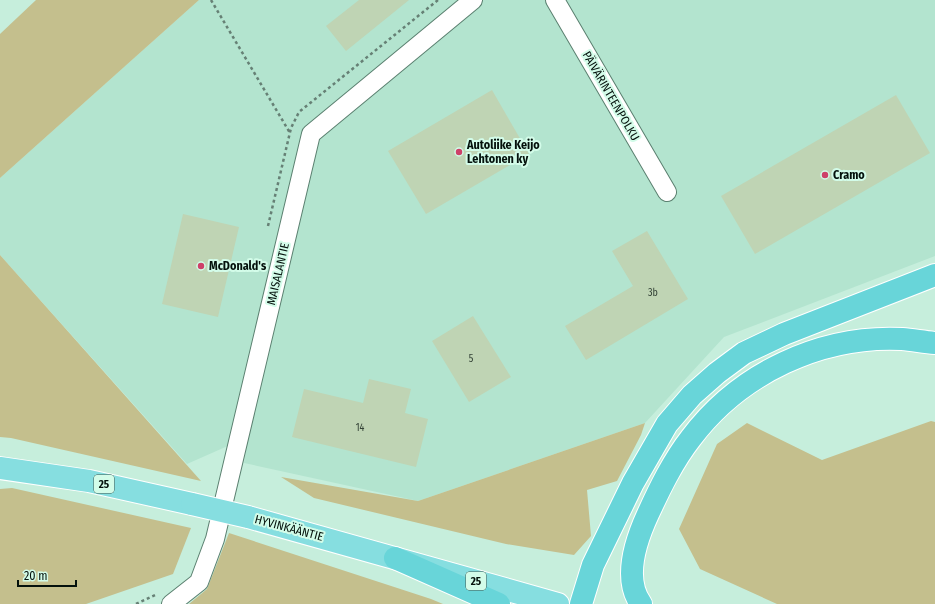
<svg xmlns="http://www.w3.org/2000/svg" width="935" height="604" viewBox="0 0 935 604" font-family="'Fira Sans Condensed',sans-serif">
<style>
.built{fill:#b3e4cf}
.green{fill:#c4bf8d}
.building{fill:#bfd4b4}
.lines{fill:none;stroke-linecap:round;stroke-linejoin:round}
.minor-casing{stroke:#5b8070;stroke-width:20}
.trunk-casing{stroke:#fff;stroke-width:24}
.motorway-casing{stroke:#fff;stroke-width:24}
.path{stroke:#668075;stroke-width:2.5;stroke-dasharray:3 3;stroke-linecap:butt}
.minor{stroke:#fff;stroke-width:18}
.trunk{stroke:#86dee0;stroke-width:22}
.motorway{stroke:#68d5d9;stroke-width:22}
.trunk-bridge-casing{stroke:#fff;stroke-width:24;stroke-linecap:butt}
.trunk-bridge{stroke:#86dee0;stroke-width:22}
.poi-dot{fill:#ce4069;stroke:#d3fce9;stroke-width:1.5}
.labels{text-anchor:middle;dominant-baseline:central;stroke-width:4;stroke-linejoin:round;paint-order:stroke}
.number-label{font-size:10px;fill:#334236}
.shield{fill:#d3fce9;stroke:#42584e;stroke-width:1}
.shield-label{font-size:11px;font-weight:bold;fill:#04110c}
.street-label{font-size:12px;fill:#04110c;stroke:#d3fce9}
.poi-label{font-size:12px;font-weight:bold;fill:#04110c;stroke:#d3fce9;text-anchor:start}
</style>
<rect width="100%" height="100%" fill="#c6eedc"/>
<polygon class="built" points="199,0 935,0 935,256 724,337 645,423 418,501 244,463 248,437 187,464 0,255 0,178"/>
<g class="green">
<polygon points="36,0 199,0 0,178 0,34"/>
<polygon points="0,255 201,481 11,438 0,437"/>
<polygon points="931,421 935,422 935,604 777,604 700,569 679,529 717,444 747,423 822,460"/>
<polygon points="645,423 641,435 617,481 587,490 591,536 574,555 506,544 314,498 281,477 418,501"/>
<polygon points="12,488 191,528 173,574 86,604 0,604 0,489"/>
<polygon points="229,533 431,599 443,604 189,604 207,589"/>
</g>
<g class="building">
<polygon points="359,0 409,0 346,51 326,26"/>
<polygon points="492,90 529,154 426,214 388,151"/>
<polygon points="896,95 930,153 755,254 721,196"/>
<polygon points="183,214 239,227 218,317 162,304"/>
<polygon points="647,231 688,299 586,360 565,326 633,286 612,251"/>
<polygon points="473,316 511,377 469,402 432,341"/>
<polygon points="369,379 411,389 405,413 428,419 416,467 292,437 304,389 363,403"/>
</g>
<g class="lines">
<defs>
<g id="minor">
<polyline points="555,0 667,192"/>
<polyline points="171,604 199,582 215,539 311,134 473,0"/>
</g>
<g id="trunk">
<polyline points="0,468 89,481 192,504"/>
<polyline points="248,517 558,604"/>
</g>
<g id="motorway">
<polyline points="395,558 499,604"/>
<polyline points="581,604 593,565 633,483 667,424 692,395 717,373 744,353 784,334 935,275"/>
<path d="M641,604C623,579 636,540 648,514C660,488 673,461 691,438C740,373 821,335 902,339C913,340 924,342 935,343"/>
</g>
</defs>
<use href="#minor" class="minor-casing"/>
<use href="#trunk" class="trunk-casing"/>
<use href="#motorway" class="motorway-casing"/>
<g class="path">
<polyline points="211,0 290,133"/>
<polyline points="268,226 291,128 299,112 438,0"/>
<polyline points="136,604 155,595"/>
</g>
<use href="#minor" class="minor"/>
<use href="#trunk" class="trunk"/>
<use href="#motorway" class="motorway"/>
<defs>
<polyline id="trunk-bridge" points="192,504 248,517"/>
</defs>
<use href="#trunk-bridge" class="trunk-bridge-casing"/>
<use href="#trunk-bridge" class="trunk-bridge"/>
</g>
<g class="poi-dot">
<circle cx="459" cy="152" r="4"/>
<circle cx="825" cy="175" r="4"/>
<circle cx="201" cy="266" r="4"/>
</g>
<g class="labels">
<g class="number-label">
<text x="653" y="293">3b</text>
<text x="471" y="359">5</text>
<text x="360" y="428">14</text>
</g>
<g class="shield">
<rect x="94" y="475" width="20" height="18" rx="3"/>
<rect x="466" y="572" width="20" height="18" rx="3"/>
</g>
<g class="shield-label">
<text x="104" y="484">25</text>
<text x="476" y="581">25</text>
</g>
<g class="street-label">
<text transform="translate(611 96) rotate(60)">PÄIVÄRINTEENPOLKU</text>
<text transform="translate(278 274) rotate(-77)">MAISALANTIE</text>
<text transform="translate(289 528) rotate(15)">HYVINKÄÄNTIE</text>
</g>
<g class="poi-label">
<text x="467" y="145">Autoliike Keijo<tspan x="467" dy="14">Lehtonen ky</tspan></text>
<text x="833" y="175">Cramo</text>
<text x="209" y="266">McDonald's</text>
</g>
</g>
<path d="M18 580v6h58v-6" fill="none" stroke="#04110c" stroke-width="2"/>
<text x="24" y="580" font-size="12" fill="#04110c" stroke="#d3fce9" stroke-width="3" paint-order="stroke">20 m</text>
</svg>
